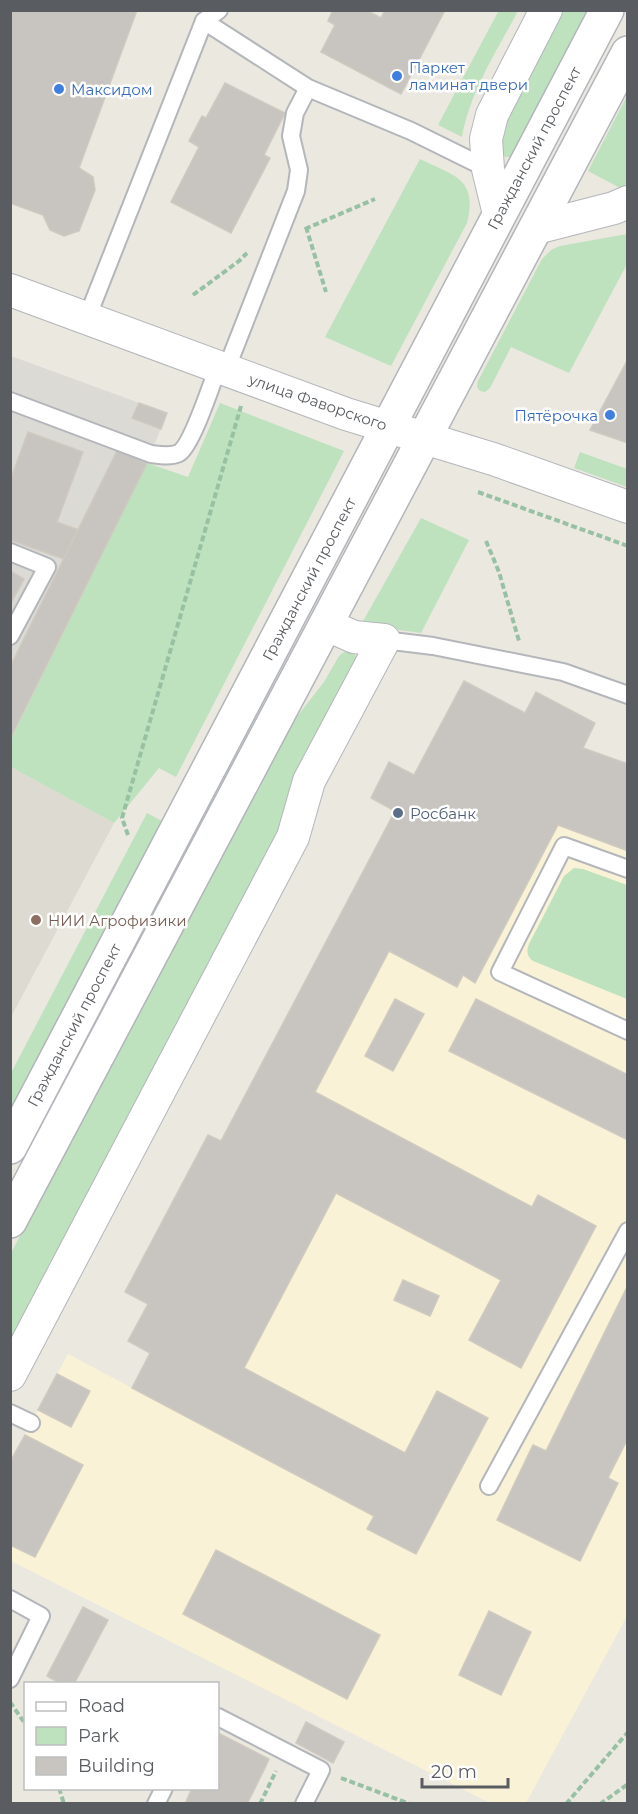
<svg xmlns="http://www.w3.org/2000/svg" width="638" height="1814" viewBox="0 0 638 1814" font-family="Montserrat,sans-serif">
<style>
.commercial{fill:#faf2d6}
.industrial{fill:#dcdad5}
.education{fill:#dddad1}
.green{fill:#bee1be}
.building{fill:#c8c5c0;stroke:#cfcabf;stroke-width:1.5}
.lines{fill:none;stroke-linecap:round;stroke-linejoin:round}
.lane-casing{stroke:#b3b6ba;stroke-width:20}
.street-casing{stroke:#b3b6ba;stroke-width:34}
.secondary-casing{stroke:#b2b5ba;stroke-width:36}
.path{stroke:#98c1a4;stroke-width:4;stroke-dasharray:6 3;stroke-linecap:butt}
.lane{stroke:#fff;stroke-width:16}
.street{stroke:#fff;stroke-width:32}
.secondary{stroke:#fff;stroke-width:33}
.shop-dot{fill:#3f7fe0;stroke:#fff;stroke-width:2}
.service-dot{fill:#5c6f8a;stroke:#fff;stroke-width:2}
.education-dot{fill:#8d6e63;stroke:#fff;stroke-width:2}
.labels{text-anchor:middle;dominant-baseline:central;stroke-width:5;stroke-linejoin:round;paint-order:stroke}
.shop-label{font-size:15px;fill:#366cbe;stroke:#fff;text-anchor:start}
.street-label{font-size:15px;fill:#595c60;stroke:#fff}
.service-label{font-size:15px;fill:#4e5e75;stroke:#fff;text-anchor:start}
.education-label{font-size:15px;fill:#785e54;stroke:#fff;text-anchor:start}
</style>
<rect width="100%" height="100%" fill="#ebe8e0"/>
<polygon class="commercial" points="464,681 525,713 536,692 595,723 583,748 628,764 627,1616 526,1803 490,1803 11,1561 10,1462 68,1354 132,1388 150,1353 128,1341 148,1304 125,1292 208,1135 221,1141 395,811 371,798 389,762 414,775"/>
<polygon class="industrial" points="11,356 167,413 147,463 11,739"/>
<polygon class="education" points="11,767 114,823 11,1017"/>
<g class="green">
<path d="M499,10L518,11C497,51 470,91 462,137L438,125Z"/>
<polygon points="561,11 593,11 512,157 505,157 500,149 503,120"/>
<polygon points="627,96 627,185 622,189 588,171"/>
<path d="M420,159C454,176 478,178 467,223L391,366L325,337Z"/>
<polygon points="627,234 627,264 569,373 511,347 490,388 485,392 480,391 477,387 478,381 542,259 551,250 560,246"/>
<polygon points="220,403 344,451 176,777 159,768 114,823 11,767 11,739 147,463 188,477"/>
<polygon points="580,452 627,469 627,487 574,468"/>
<polygon points="421,518 469,540 421,633 371,626 362,623"/>
<polygon points="344,652 352,652 357,657 279,833 11,1343 11,1253 285,732 324,682 339,656"/>
<polygon points="147,813 162,821 11,1109 11,1073"/>
<path d="M574,868L583,869L627,885V999L533,961C527,956 526,952 529,944L564,876Z"/>
</g>
<g class="building">
<polygon points="10,10 137,10 79,168 93,177 95,190 79,231 64,236 50,230 43,215 10,203"/>
<polygon points="333,10 366,10 381,18 385,10 445,10 401,94 321,52 335,25 328,21"/>
<polygon points="225,83 285,113 264,155 270,158 231,233 171,202 199,147 189,141 202,116 206,118"/>
<polygon points="628,359 628,443 590,430"/>
<polygon points="139,403 167,413 161,429 132,418"/>
<polygon points="28,432 83,452 57,522 79,530 64,559 10,540 10,481"/>
<polygon points="118,449 147,463 10,739 10,667"/>
<polygon points="10,571 24,579 10,605"/>
<polygon points="464,681 525,713 536,692 595,723 583,748 628,764 628,851 558,825 475,983 463,975 457,987 389,951 315,1092 532,1207 538,1195 596,1226 521,1368 469,1340 501,1280 336,1193 244,1368 405,1453 437,1391 488,1418 416,1554 367,1529 374,1516 132,1388 150,1353 128,1341 148,1304 125,1292 208,1135 221,1141 395,811 371,798 389,762 414,775"/>
<polygon points="395,999 424,1014 393,1071 365,1056"/>
<polygon points="476,999 628,1075 628,1140 449,1051"/>
<polygon points="403,1280 439,1296 430,1316 394,1300"/>
<polygon points="628,1285 628,1438 608,1478 618,1483 580,1561 497,1520 533,1445 546,1451"/>
<polygon points="57,1374 90,1391 71,1427 38,1410"/>
<polygon points="25,1435 83,1465 35,1557 10,1545 10,1462"/>
<polygon points="216,1550 380,1635 347,1699 183,1614"/>
<polygon points="83,1607 108,1620 74,1684 61,1684 47,1676"/>
<polygon points="489,1611 531,1632 501,1695 459,1675"/>
<polygon points="306,1722 344,1742 333,1763 296,1743"/>
<polygon points="220,1734 269,1759 264,1770 247,1804 185,1804 192,1788 218,1788 218,1738"/>
</g>
<g class="lines">
<defs>
<g id="lane">
<polyline points="204,21 219,10"/>
<polyline points="87,318 204,21 308,88 411,131 488,169"/>
<polyline points="226,370 296,191 299,170 291,136 295,113 308,88"/>
<path d="M10,401L151,454C159,455 171,457 179,453C192,445 212,383 218,367"/>
<polyline points="10,552 47,567 10,636"/>
<polyline points="384,640 433,646 563,672 628,695"/>
<polyline points="628,869 564,846 500,972 628,1031"/>
<polyline points="10,1413 31,1423"/>
<polyline points="489,1486 628,1231"/>
<polyline points="10,1599 41,1616 10,1679"/>
<polyline points="218,1717 321,1770 304,1804"/>
<polyline points="156,1804 164,1788"/>
</g>
<g id="street">
<polyline points="499,214 488,169 486,139 492,115 546,10"/>
<polyline points="536,228 614,208 628,202"/>
<polyline points="10,290 346,414 493,459 628,507"/>
<polyline points="10,1375 293,837 309,781 384,640 354,637 327,625"/>
</g>
<g id="secondary">
<polyline points="10,1147 607,10"/>
<polyline points="10,1221 628,53"/>
</g>
</defs>
<use href="#lane" class="lane-casing"/>
<use href="#street" class="street-casing"/>
<use href="#secondary" class="secondary-casing"/>
<g class="path">
<polyline points="306,227 326,292"/>
<polyline points="305,229 375,199"/>
<polyline points="193,295 239,261 247,253"/>
<polyline points="478,492 628,546"/>
<polyline points="486,541 499,572 519,641"/>
<polyline points="128,835 122,818 241,406"/>
<polyline points="10,1702 26,1725"/>
<polyline points="341,1778 410,1804"/>
<polyline points="59,1788 64,1804"/>
<polyline points="260,1804 276,1771"/>
<polyline points="566,1804 628,1732"/>
<polyline points="600,1804 628,1784"/>
</g>
<use href="#lane" class="lane"/>
<use href="#street" class="street"/>
<use href="#secondary" class="secondary"/>
</g>
<g class="shop-dot">
<circle cx="397" cy="76" r="6"/>
<circle cx="59" cy="89" r="6"/>
<circle cx="610" cy="415" r="6"/>
</g>
<circle class="service-dot" cx="398" cy="813" r="6"/>
<circle class="education-dot" cx="36" cy="920" r="6"/>
<g class="labels">
<g class="shop-label">
<text x="409" y="67">Паркет<tspan x="409" dy="17">ламинат двери</tspan></text>
<text x="71" y="89">Максидом</text>
<text x="598" y="415" text-anchor="end">Пятёрочка</text>
</g>
<g class="street-label">
<text transform="translate(534 148) rotate(-62)">Гражданский проспект</text>
<text transform="translate(318 402) rotate(19)">улица Фаворского</text>
<text transform="translate(309 579) rotate(-62)">Гражданский проспект</text>
<text transform="translate(74 1025) rotate(-62)">Гражданский проспект</text>
</g>
<g class="service-label">
<text x="410" y="813">Росбанк</text>
</g>
<g class="education-label">
<text x="48" y="920">НИИ Агрофизики</text>
</g>
</g>
<rect width="638" height="1814" fill="none" stroke="#595c60" stroke-width="24"/>
<rect x="24" y="1682" width="195" height="108" fill="#ffffff" stroke="#bdbebf" stroke-width="1.5"/>
<rect x="36" y="1702" width="30" height="9" fill="#ffffff" stroke="#bdbebf" stroke-width="1.5"/>
<text x="78" y="1712" font-size="18" fill="#595c60">Road</text>
<rect x="36" y="1727" width="30" height="18" fill="#bee1be" stroke="#bdbebf" stroke-width="1.5"/>
<text x="78" y="1742" font-size="18" fill="#595c60">Park</text>
<rect x="36" y="1757" width="30" height="18" fill="#c8c5c0" stroke="#bdbebf" stroke-width="1.5"/>
<text x="78" y="1772" font-size="18" fill="#595c60">Building</text>
<path d="M422 1778v9h86v-9" fill="none" stroke="#595c60" stroke-width="3"/>
<text x="431" y="1778" font-size="18" fill="#595c60" stroke="#ffffff" stroke-width="4.5" paint-order="stroke">20 m</text>
</svg>
